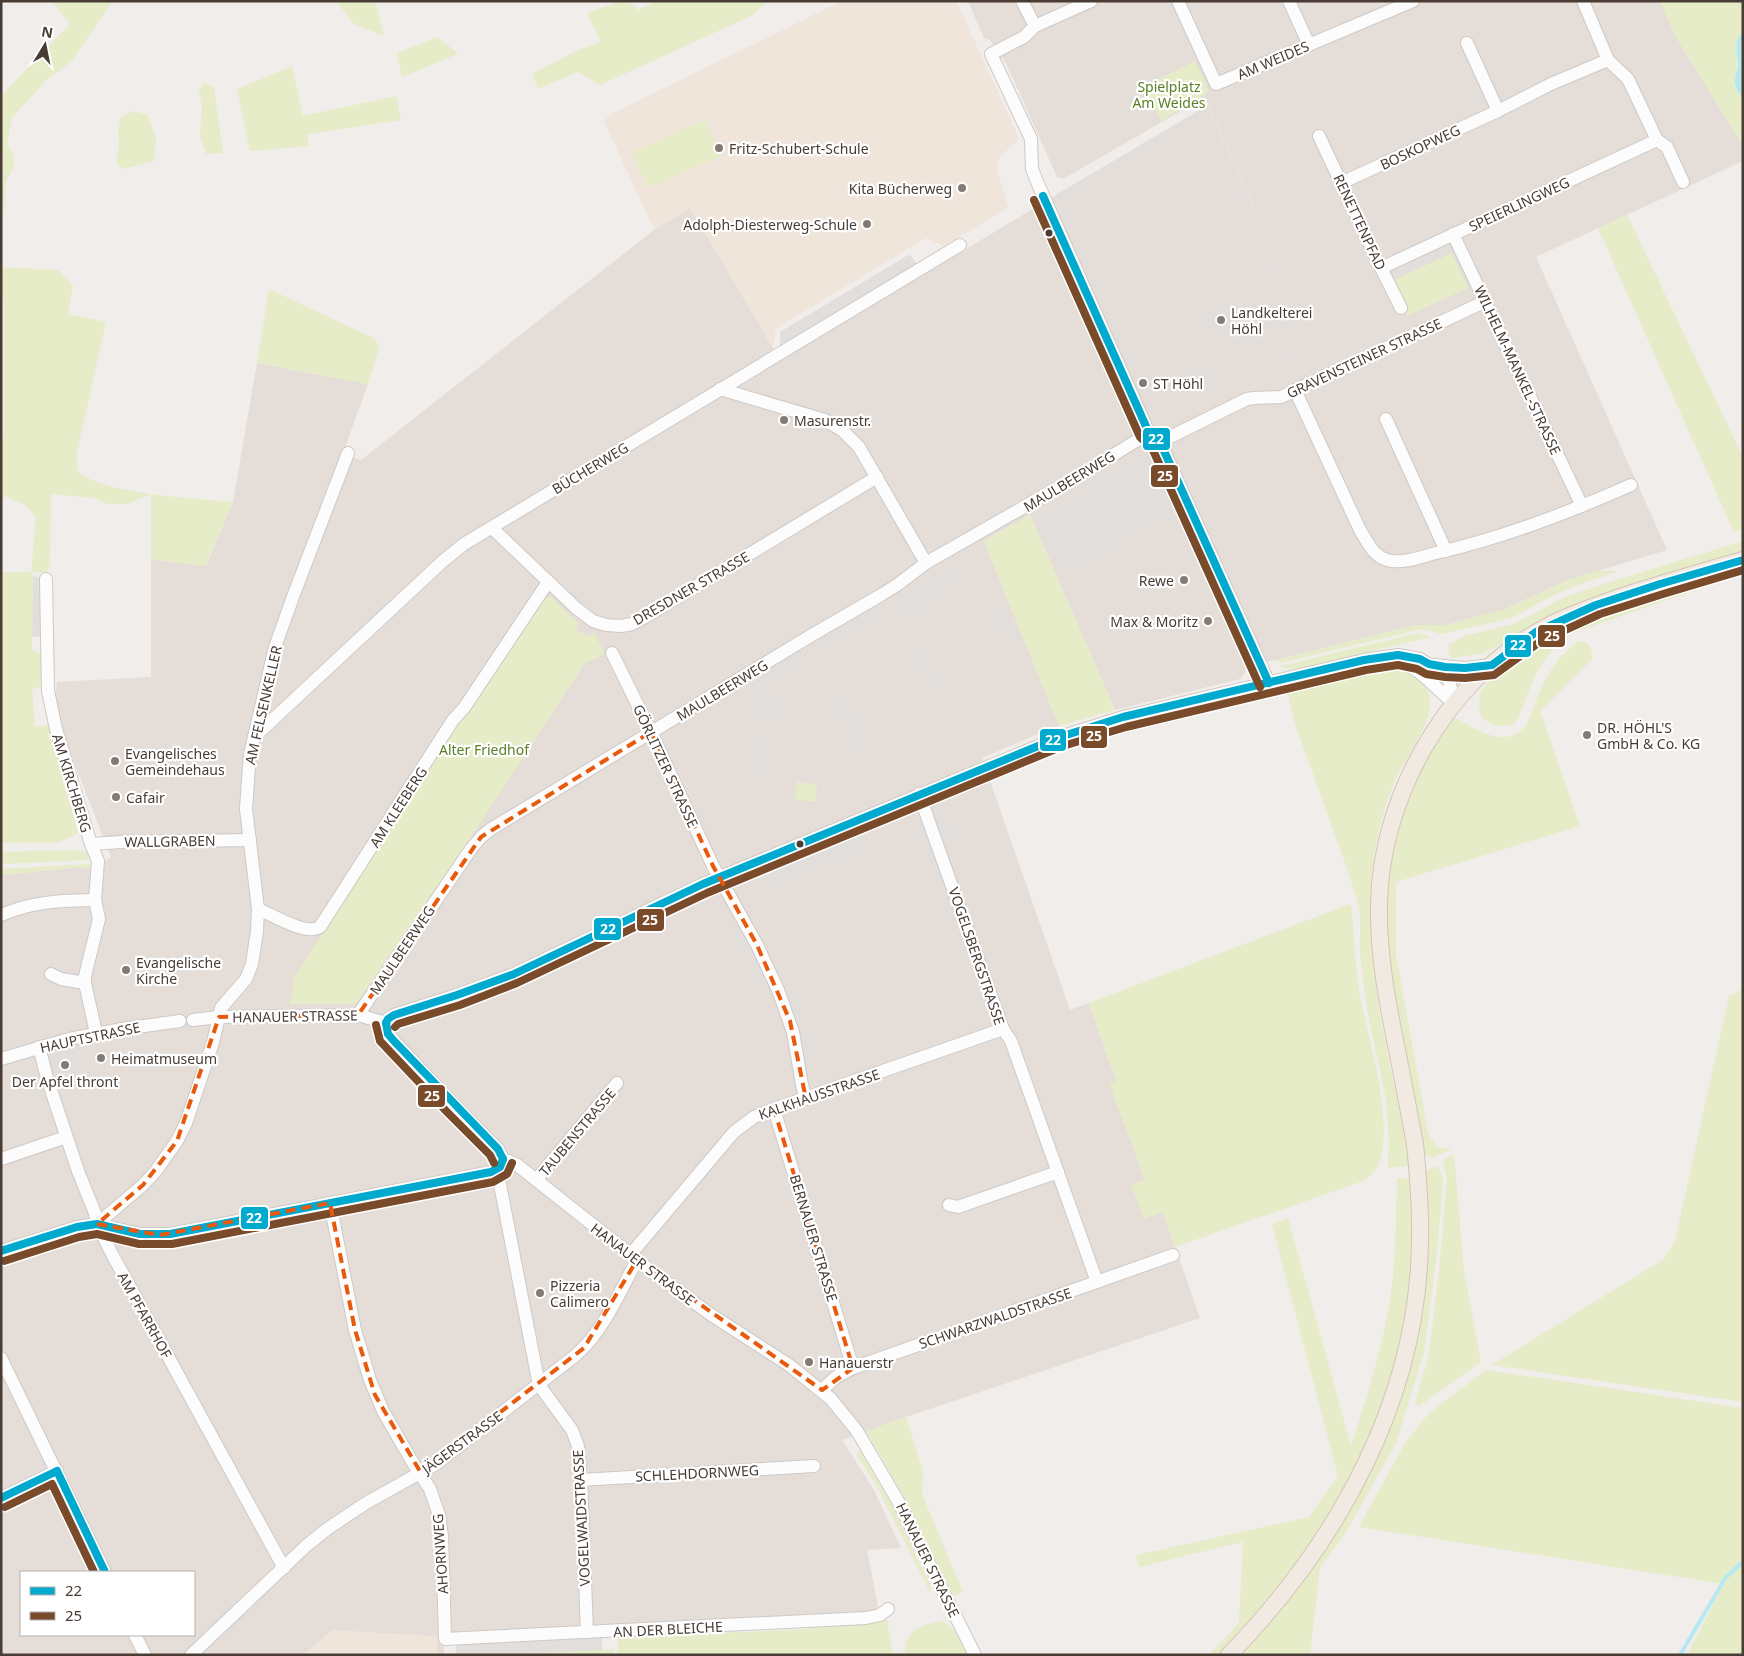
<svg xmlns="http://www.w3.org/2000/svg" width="1744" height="1656" viewBox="0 0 1744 1656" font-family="'Noto Sans',sans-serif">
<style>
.residential{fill:#e5ddd7;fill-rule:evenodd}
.industrial{fill:#e4dedb}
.education{fill:#efe5db}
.green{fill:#e6ecc7}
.parking{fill:#e2dedb}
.water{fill:#b6e8f2}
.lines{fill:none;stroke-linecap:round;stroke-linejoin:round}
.stream{stroke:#b6e8f2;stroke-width:4}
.minor-casing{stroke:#cdc9c6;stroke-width:14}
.major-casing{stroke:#d4c4b6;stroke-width:18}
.minor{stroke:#fdfcfc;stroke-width:12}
.major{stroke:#f1eae3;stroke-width:16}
.bus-1-casing{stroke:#fff;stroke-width:11}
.bus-2-casing{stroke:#fff;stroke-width:11}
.bus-1{stroke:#00a9ce;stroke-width:8}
.bus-2{stroke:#7a4b2a;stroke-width:8}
.marked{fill:none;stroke:#e8590c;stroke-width:4;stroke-dasharray:10 6;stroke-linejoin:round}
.poi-dot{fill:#837a74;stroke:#fff;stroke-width:2}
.bus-dot{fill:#483c35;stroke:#fff;stroke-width:2}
.labels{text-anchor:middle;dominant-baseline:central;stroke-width:4.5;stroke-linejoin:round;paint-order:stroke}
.street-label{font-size:14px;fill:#483c35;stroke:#fff}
.park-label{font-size:14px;fill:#5a7e23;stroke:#fff}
.poi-label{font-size:14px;fill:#483c35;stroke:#fff;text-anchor:start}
.line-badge{stroke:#fff;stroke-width:2}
.badge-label{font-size:14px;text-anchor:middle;font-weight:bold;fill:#fff}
</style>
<rect width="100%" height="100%" fill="#f0edea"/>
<path class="residential" d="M968,1H1660L1676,37L1743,146V161L1536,257L1667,550L1568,580L1505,609L1445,625H1416L1247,667L1244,674L1240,679L1115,710L1030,515L984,541L1059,726L1031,737L982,758L1070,1010L1089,1003L1116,1081L1110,1084L1145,1180L1131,1185L1163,1212L1200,1318L906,1417L842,1440L874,1490L901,1548L867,1550L878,1607L870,1615L444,1636V1655H1V875L71,868H93L111,857L61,729L55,707L57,682L151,677V559L206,566L233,502L257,363L368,384L343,453L361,460L654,230L690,208L773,348L779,362L1054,196L1155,424L1317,349L1205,97L1063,179L1057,177L1007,65L990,40L984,38ZM21,1572H194V1635H21Z"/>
<polygon class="industrial" points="1208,105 1317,349 1155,425 1054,196"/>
<g class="education">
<polygon points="842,1 956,1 1011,120 1019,140 1000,156 997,168 1008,208 944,246 926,238 775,329 773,348 690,208 654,230 604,121 611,114"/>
<polygon points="332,1630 437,1636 438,1655 303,1655"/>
</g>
<g class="green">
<polygon points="52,1 113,1 71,62 45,81 12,118 7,144 14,156 14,166 6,182 4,210 1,212 1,96 70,24"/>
<polygon points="336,1 375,1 384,36 354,24"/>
<polygon points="622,1 627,1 638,10 656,1 768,1 751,16 600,85 578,72 538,89 532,74 576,51 601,42 587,13"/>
<path d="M1660,1H1743V33C1732,41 1738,55 1737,66C1737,73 1734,78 1735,85C1736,90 1741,94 1743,99C1744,107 1743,135 1743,146L1676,37Z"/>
<polygon points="438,37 458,54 402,77 397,53"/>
<polygon points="1195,61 1208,88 1206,94 1161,121 1144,86"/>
<polygon points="292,66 303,116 396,96 401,120 307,134 309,146 250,151 237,89"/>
<polygon points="203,83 214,87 223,153 206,154 200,136 202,106 199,93"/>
<polygon points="134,111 148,115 156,140 154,161 123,169 116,162 119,145 118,130 121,117"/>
<polygon points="705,120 721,156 648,188 632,152"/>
<polygon points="1627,215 1743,457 1743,529 1734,532 1598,228"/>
<polygon points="1452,253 1468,288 1407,316 1391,281"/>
<path d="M1,267L58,270L73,285L68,314L106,322L76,457L78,472C107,495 194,498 233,502L205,566L151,559V494L127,504H108L94,498L51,494L50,563L47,572H31L33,576L32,650L42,654V684L38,688L32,689L35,727L48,725L78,833L58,843H1V572H31L36,518L26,506L6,496L1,501V437L4,436V299L1,298Z"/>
<polygon points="269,289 371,337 377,342 379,348 368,384 257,363"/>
<polygon points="1030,515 1115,710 1059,726 984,541"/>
<polygon points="1743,541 1743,552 1682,570 1531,627 1484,653 1452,658 1448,653 1449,644 1464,636 1514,624 1565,597 1601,585"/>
<path d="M1743,566V574L1569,634C1539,657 1531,685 1518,719L1513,725L1501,726L1491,724L1482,718L1479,710L1480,692L1491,678L1515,656L1537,641L1597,610Z"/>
<polygon points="1597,571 1619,571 1586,582 1550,597 1511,618 1442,634 1421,629 1281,663 1276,660 1416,625 1445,625 1505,609 1568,580"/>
<polygon points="542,597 551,597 579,624 576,630 590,637 594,632 605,654 585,663 475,831 356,1004 289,1004 289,1001 291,1001 294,978 452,730"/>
<polygon points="1418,633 1431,637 1296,669 1277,667"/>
<path d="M1577,642H1584L1590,646L1593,658L1540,711L1580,826L1396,882V954L1428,1133L1436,1147L1452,1149L1432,1158L1422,1154L1387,955L1386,871L1404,803L1432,750L1454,717C1476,730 1509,752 1528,722C1541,688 1547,666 1577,642Z"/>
<path d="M1380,662C1401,667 1428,675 1430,701C1432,723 1405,759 1395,780C1388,796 1383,813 1379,830C1355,933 1386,1044 1407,1145L1408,1166L1388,1168L1389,1141L1386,1099L1367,1009L1360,954V913L1356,896L1344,860L1295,724L1286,685Z"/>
<polygon points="797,782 817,785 815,802 795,799"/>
<polygon points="81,850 87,853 88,857 87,860 1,864 1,852"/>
<polygon points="90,864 93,868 71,868 1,875 1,869"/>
<path d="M1350,904L1352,911C1354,937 1355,965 1359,991C1367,1037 1397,1125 1377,1168C1374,1174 1368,1177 1363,1181L1175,1247L1163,1212L1144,1219L1131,1185L1145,1180L1109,1083L1116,1081L1089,1003Z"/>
<polygon points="1743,989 1743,1402 1492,1365 1664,1259 1675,1241 1729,996"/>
<polygon points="1454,1154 1464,1271 1481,1362 1419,1406 1415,1404 1429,1354 1440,1262 1447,1179 1443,1160"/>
<polygon points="1438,1166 1443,1179 1441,1204 1436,1262 1424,1352 1396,1443 1345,1534 1320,1567 1310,1655 1237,1655 1289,1598 1399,1395 1423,1172"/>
<path d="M1397,1178L1411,1179C1412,1221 1414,1265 1407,1307C1396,1371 1371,1443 1339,1499C1307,1556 1264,1607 1219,1655H1209L1239,1623L1243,1542L1139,1567L1136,1555L1309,1517L1338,1476L1272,1224L1288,1218L1351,1446C1366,1401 1379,1358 1388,1312C1396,1268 1396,1222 1397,1178Z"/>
<polygon points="1486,1370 1743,1408 1743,1655 1687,1655 1724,1584 1359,1527 1405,1443 1429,1413"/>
<polygon points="906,1417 923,1471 922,1494 963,1592 954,1596 904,1497 866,1431"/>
<polygon points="860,1451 892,1505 931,1586 930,1592 876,1485 856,1454"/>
<polygon points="887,1620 893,1655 618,1655 618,1637 795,1630"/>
<path d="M942,1621C956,1629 961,1641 968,1655H905C905,1628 920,1626 942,1621Z"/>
<polygon points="613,1649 614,1655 498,1655"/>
</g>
<g class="parking">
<polygon points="1475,61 1483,79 1470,86 1462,68"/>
<polygon points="1486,84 1494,101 1480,108 1472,90"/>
<polygon points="1441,240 1448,254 1398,278 1391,263"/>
<polygon points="910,254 920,269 780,353 780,332"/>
<polygon points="1150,456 1176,516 1118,543 1120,547 1061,573 1038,517 1096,491 1092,482"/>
<polygon points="955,563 962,577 918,616 901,622 895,598"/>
<polygon points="33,576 46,579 46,637 32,637"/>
<polygon points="881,595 884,614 822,651 812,635"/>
<polygon points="1003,603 1018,638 1004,643 990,610"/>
<polygon points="796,645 805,662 754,692 738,680"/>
<polygon points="926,645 942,682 927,689 911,652"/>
<polygon points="767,689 770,694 778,690 786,707 778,711 782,718 763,727 749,698"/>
<polygon points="851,693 872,753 854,758 833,698"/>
<polygon points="757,730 779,776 743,770 750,734"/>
<polygon points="945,807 956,838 938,844 927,814"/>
<polygon points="924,821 959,917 950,920 917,829"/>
<polygon points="868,830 872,848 769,890 759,882 762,874"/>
<polygon points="742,917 775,983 759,988 747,961 730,932"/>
<polygon points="778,990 803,1001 813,1055 799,1067"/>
<polygon points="84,1046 90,1080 56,1093 46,1064 56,1061 54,1053"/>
<polygon points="602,1632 602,1650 498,1655 456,1655 456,1639"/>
</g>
<path class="water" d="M1743,33V98C1740,94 1736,89 1735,84C1734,77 1738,71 1738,64C1737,53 1733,40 1743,33Z"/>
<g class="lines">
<polyline class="stream" points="1680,1655 1726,1577 1743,1562"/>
<defs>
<g id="minor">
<polyline points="1022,1 1035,26"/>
<polyline points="1091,1 1035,26 1024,37 991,54 1031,139 1032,169 1038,184 1149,433 1160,442 1269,683"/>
<polyline points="1178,1 1216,84 1413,1"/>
<polyline points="1289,1 1309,45"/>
<polyline points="1583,1 1608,60 1628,79 1657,140 1667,147 1683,182"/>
<polyline points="1467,43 1498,111"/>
<polyline points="1319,136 1381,268 1401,308"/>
<polyline points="1341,183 1498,111 1551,84 1608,60"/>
<polyline points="1453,234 1582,506"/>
<polyline points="1381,268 1657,140"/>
<polyline points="720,389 825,420 843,431 859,447 926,563"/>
<path d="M1295,390L1360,530C1367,541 1373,556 1387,560C1401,564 1419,558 1432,554C1502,538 1565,514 1631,485"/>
<polyline points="1386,419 1446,551"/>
<polyline points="1160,442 1247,399 1254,398 1281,397 1486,301"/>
<polyline points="492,528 576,608 593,621 606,625 621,626 632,624 645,617 877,477"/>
<polyline points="46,579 48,691 56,729 91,844 98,861 95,900 99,919 85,976 85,983 96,1033"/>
<polyline points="612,653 651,732 713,866 757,945 778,990 793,1032 802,1085 806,1099"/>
<path d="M1395,661C1420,666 1435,689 1455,704"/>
<polyline points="1434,665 1465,668 1492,665"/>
<polyline points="254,737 443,561 464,544 960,245"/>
<polyline points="919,794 1003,1029 1011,1041 1097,1282"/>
<polyline points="91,844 121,842 250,840"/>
<path d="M258,909C273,915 306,936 320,927L453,720L464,708L548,582"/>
<path d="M1,915C31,902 63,900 95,900"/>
<polyline points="51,974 61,979 85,983"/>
<polyline points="358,1015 471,849 481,837 491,829 812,635 881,595 897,585 926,563 1092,468 1149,433"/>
<polyline points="193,1020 219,1017 358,1015 386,1023"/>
<polyline points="386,1023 388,1019 394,1015 457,995 514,974 703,884 1060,737 1123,717 1364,660 1398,655 1420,659 1444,674 1449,681 1455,704"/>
<polyline points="386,1023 388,1034 394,1041 455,1106 498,1149 503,1159 516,1164 651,1271 710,1314 789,1365 831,1399 857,1431 898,1501 975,1655"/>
<polyline points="39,1047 47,1078 78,1171 95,1213 97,1224 113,1256 284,1568"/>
<polyline points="1,1059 69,1039 122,1029 180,1021"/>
<polyline points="774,1109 853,1368"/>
<polyline points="1,1159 66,1137"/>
<polyline points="497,1169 539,1385 572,1430 578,1446 581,1480 587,1632"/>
<polyline points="536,1180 617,1083"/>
<polyline points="330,1203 355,1330 370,1380 383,1411 413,1463 430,1489 439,1515 442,1536 445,1639 866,1618 880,1615 888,1609"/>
<polyline points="949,1205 958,1207 1058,1172"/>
<polyline points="97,1224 140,1234 170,1234 491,1172 497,1169 501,1164"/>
<polyline points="1,1251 77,1227 97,1224 143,1185 155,1172 177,1141 186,1123 213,1042 221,1008 246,979 252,964 257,931 258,909 246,809 250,754 275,647 294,594 348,453"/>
<polyline points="630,1255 734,1132 754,1117 774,1109 1003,1029"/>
<polyline points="1,1358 105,1572"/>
<polyline points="822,1390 836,1377 853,1368 1173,1255"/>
<polyline points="581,1480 814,1466"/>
<polyline points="1,1498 57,1471"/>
<polyline points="135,1635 145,1655"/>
<path d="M191,1655L306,1546L327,1529L366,1503L436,1464L576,1355C604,1330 619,1293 637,1260"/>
</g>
<path id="major" d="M1229,1655C1338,1543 1419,1398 1420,1239C1421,1207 1418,1176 1415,1144C1409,1114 1404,1084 1398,1055C1388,1006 1378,956 1379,905C1380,800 1444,684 1537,632C1562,617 1590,608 1617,598C1659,584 1701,572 1743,560"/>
</defs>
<use href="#minor" class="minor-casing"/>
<use href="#major" class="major-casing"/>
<use href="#minor" class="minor"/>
<use href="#major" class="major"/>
<defs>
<g id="bus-1">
<polyline points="1043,196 1149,433 1160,442 1269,683"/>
<polyline points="386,1023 388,1019 394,1015 457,995 514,974 703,884 1060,737 1123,717 1364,660 1398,655 1420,659 1429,664 1445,667 1465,668 1492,665 1536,632 1596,605 1660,584 1743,560"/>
<polyline points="386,1023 388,1034 394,1041 498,1149 503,1159"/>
<polyline points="1,1251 77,1227 97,1224 140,1234 170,1234 491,1172 500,1167 503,1159"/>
<polyline points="57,1471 105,1572"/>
<polyline points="1,1498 57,1471"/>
</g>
<g id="bus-2">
<polyline points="1034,200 1140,437 1152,448 1260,687"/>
<polyline points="376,1025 380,1041 448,1113 490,1155 494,1163"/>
<polyline points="395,1027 398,1024 460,1005 517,983 707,893 1063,746 1126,727 1366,670 1398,665 1417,669 1426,674 1445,677 1465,678 1494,675 1541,641 1600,614 1663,594 1743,570"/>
<polyline points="4,1261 79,1237 97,1234 139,1244 172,1244 493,1182 507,1174 512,1163"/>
<polyline points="5,1507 52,1484 94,1572"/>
</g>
</defs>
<use href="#bus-1" class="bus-1-casing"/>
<use href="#bus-2" class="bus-2-casing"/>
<use href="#bus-1" class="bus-1"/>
<use href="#bus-2" class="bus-2"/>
</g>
<path class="marked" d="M651,732L713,866L757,945L790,1021L806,1099L774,1109L853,1368L822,1390L637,1260L584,1348L421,1473L375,1395L355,1330L330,1203L160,1235L97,1224L143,1185L177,1141L219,1017L358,1015L481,837Z"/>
<g class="poi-dot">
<circle cx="719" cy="148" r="5"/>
<circle cx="962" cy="188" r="5"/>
<circle cx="867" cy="224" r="5"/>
<circle cx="1221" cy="320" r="5"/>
<circle cx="1143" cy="383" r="5"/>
<circle cx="784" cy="420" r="5"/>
<circle cx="1184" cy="580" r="5"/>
<circle cx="1208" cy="621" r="5"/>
<circle cx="1587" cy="735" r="5"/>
<circle cx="115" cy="761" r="5"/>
<circle cx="116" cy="797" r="5"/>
<circle cx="126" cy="970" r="5"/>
<circle cx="101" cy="1058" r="5"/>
<circle cx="65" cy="1065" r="5"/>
<circle cx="540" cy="1293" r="5"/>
<circle cx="809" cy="1362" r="5"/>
</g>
<g class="bus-dot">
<circle cx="1049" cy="233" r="4.5"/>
<circle cx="800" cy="844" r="4.5"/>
</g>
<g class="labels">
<g class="street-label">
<text transform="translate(1273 60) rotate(-23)">AM WEIDES</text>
<text transform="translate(1420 147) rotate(-25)">BOSKOPWEG</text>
<text transform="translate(1519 204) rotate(-25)">SPEIERLINGWEG</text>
<text transform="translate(1360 222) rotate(65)">RENETTENPFAD</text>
<text transform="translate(1364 358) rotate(-25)">GRAVENSTEINER STRASSE</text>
<text transform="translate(1518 370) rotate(65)">WILHELM-MANKEL-STRASSE</text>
<text transform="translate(590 468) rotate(-31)">BÜCHERWEG</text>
<text transform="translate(1069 481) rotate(-31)">MAULBEERWEG</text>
<text transform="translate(691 588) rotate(-30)">DRESDNER STRASSE</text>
<text transform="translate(722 690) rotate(-31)">MAULBEERWEG</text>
<text transform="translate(263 705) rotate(-77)">AM FELSENKELLER</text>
<text transform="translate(666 766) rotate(65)">GÖRLITZER STRASSE</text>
<text transform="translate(72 783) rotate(73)">AM KIRCHBERG</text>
<text transform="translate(398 807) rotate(-57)">AM KLEEBERG</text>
<text transform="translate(170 841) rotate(-1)">WALLGRABEN</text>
<text transform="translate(402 950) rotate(-56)">MAULBEERWEG</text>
<text transform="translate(977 956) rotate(71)">VOGELSBERGSTRASSE</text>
<text transform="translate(295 1016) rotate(-1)">HANAUER STRASSE</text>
<text transform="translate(90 1037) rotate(-12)">HAUPTSTRASSE</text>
<text transform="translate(819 1094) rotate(-19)">KALKHAUSSTRASSE</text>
<text transform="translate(577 1132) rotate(-50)">TAUBENSTRASSE</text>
<text transform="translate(814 1238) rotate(73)">BERNAUER STRASSE</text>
<text transform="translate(643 1264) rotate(37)">HANAUER STRASSE</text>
<text transform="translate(145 1315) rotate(61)">AM PFARRHOF</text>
<text transform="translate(995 1318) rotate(-19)">SCHWARZWALDSTRASSE</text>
<text transform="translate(462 1442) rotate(-36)">JÄGERSTRASSE</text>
<text transform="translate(697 1473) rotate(-3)">SCHLEHDORNWEG</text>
<text transform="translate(581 1518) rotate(-93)">VOGELWAIDSTRASSE</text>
<text transform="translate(440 1554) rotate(-94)">AHORNWEG</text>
<text transform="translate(928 1560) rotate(64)">HANAUER STRASSE</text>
<text transform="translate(668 1629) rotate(-3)">AN DER BLEICHE</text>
</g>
<g class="park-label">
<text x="1169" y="86">Spielplatz<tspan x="1169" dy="16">Am Weides</tspan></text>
<text x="484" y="749">Alter Friedhof</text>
</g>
<g class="poi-label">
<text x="729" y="148">Fritz-Schubert-Schule</text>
<text x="952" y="188" text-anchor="end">Kita Bücherweg</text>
<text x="857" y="224" text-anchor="end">Adolph-Diesterweg-Schule</text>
<text x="1231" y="312">Landkelterei<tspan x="1231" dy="16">Höhl</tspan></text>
<text x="1153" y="383">ST Höhl</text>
<text x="794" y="420">Masurenstr.</text>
<text x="1174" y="580" text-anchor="end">Rewe</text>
<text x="1198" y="621" text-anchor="end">Max &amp; Moritz</text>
<text x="1597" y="727">DR. HÖHL'S<tspan x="1597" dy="16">GmbH &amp; Co. KG</tspan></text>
<text x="125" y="753">Evangelisches<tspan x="125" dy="16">Gemeindehaus</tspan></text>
<text x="126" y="797">Cafair</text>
<text x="136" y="962">Evangelische<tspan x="136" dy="16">Kirche</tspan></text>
<text x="111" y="1058">Heimatmuseum</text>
<text x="65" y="1081" text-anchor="middle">Der Apfel thront</text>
<text x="550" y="1285">Pizzeria<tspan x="550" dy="16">Calimero</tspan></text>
<text x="819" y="1362">Hanauerstr</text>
</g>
</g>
<g class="line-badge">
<rect x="1142" y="427" width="29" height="24" rx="5" fill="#00a9ce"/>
<rect x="1150" y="464" width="29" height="24" rx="5" fill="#7a4b2a"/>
<rect x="1537" y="624" width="29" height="24" rx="5" fill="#7a4b2a"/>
<rect x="1504" y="634" width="28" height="24" rx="5" fill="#00a9ce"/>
<rect x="1080" y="725" width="28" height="24" rx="5" fill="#7a4b2a"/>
<rect x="1039" y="728" width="28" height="24" rx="5" fill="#00a9ce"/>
<rect x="636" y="908" width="29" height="24" rx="5" fill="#7a4b2a"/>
<rect x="593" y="917" width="29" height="24" rx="5" fill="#00a9ce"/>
<rect x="417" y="1084" width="29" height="24" rx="5" fill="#7a4b2a"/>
<rect x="240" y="1206" width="29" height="24" rx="5" fill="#00a9ce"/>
</g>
<g class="badge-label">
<text x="1156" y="444">22</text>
<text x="1165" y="481">25</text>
<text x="1552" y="641">25</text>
<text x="1518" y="650">22</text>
<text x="1094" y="741">25</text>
<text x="1053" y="745">22</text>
<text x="650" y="925">25</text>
<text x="608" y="934">22</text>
<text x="432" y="1101">25</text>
<text x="254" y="1223">22</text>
</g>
<rect width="1744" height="1656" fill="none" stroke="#483c35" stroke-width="5"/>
<rect x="20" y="1571" width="175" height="65" fill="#ffffff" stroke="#b6b1ae"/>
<rect x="30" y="1587" width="25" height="8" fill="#00a9ce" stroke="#b6b1ae"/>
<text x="65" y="1596" font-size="15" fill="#483c35">22</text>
<rect x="30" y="1612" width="25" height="8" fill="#7a4b2a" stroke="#b6b1ae"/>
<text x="65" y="1621" font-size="15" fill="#483c35">25</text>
<g transform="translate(45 45) rotate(10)" stroke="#ffffff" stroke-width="4" paint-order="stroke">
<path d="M0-4L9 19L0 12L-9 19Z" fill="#483c35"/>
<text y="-8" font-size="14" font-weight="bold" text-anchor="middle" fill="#483c35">N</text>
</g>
</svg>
